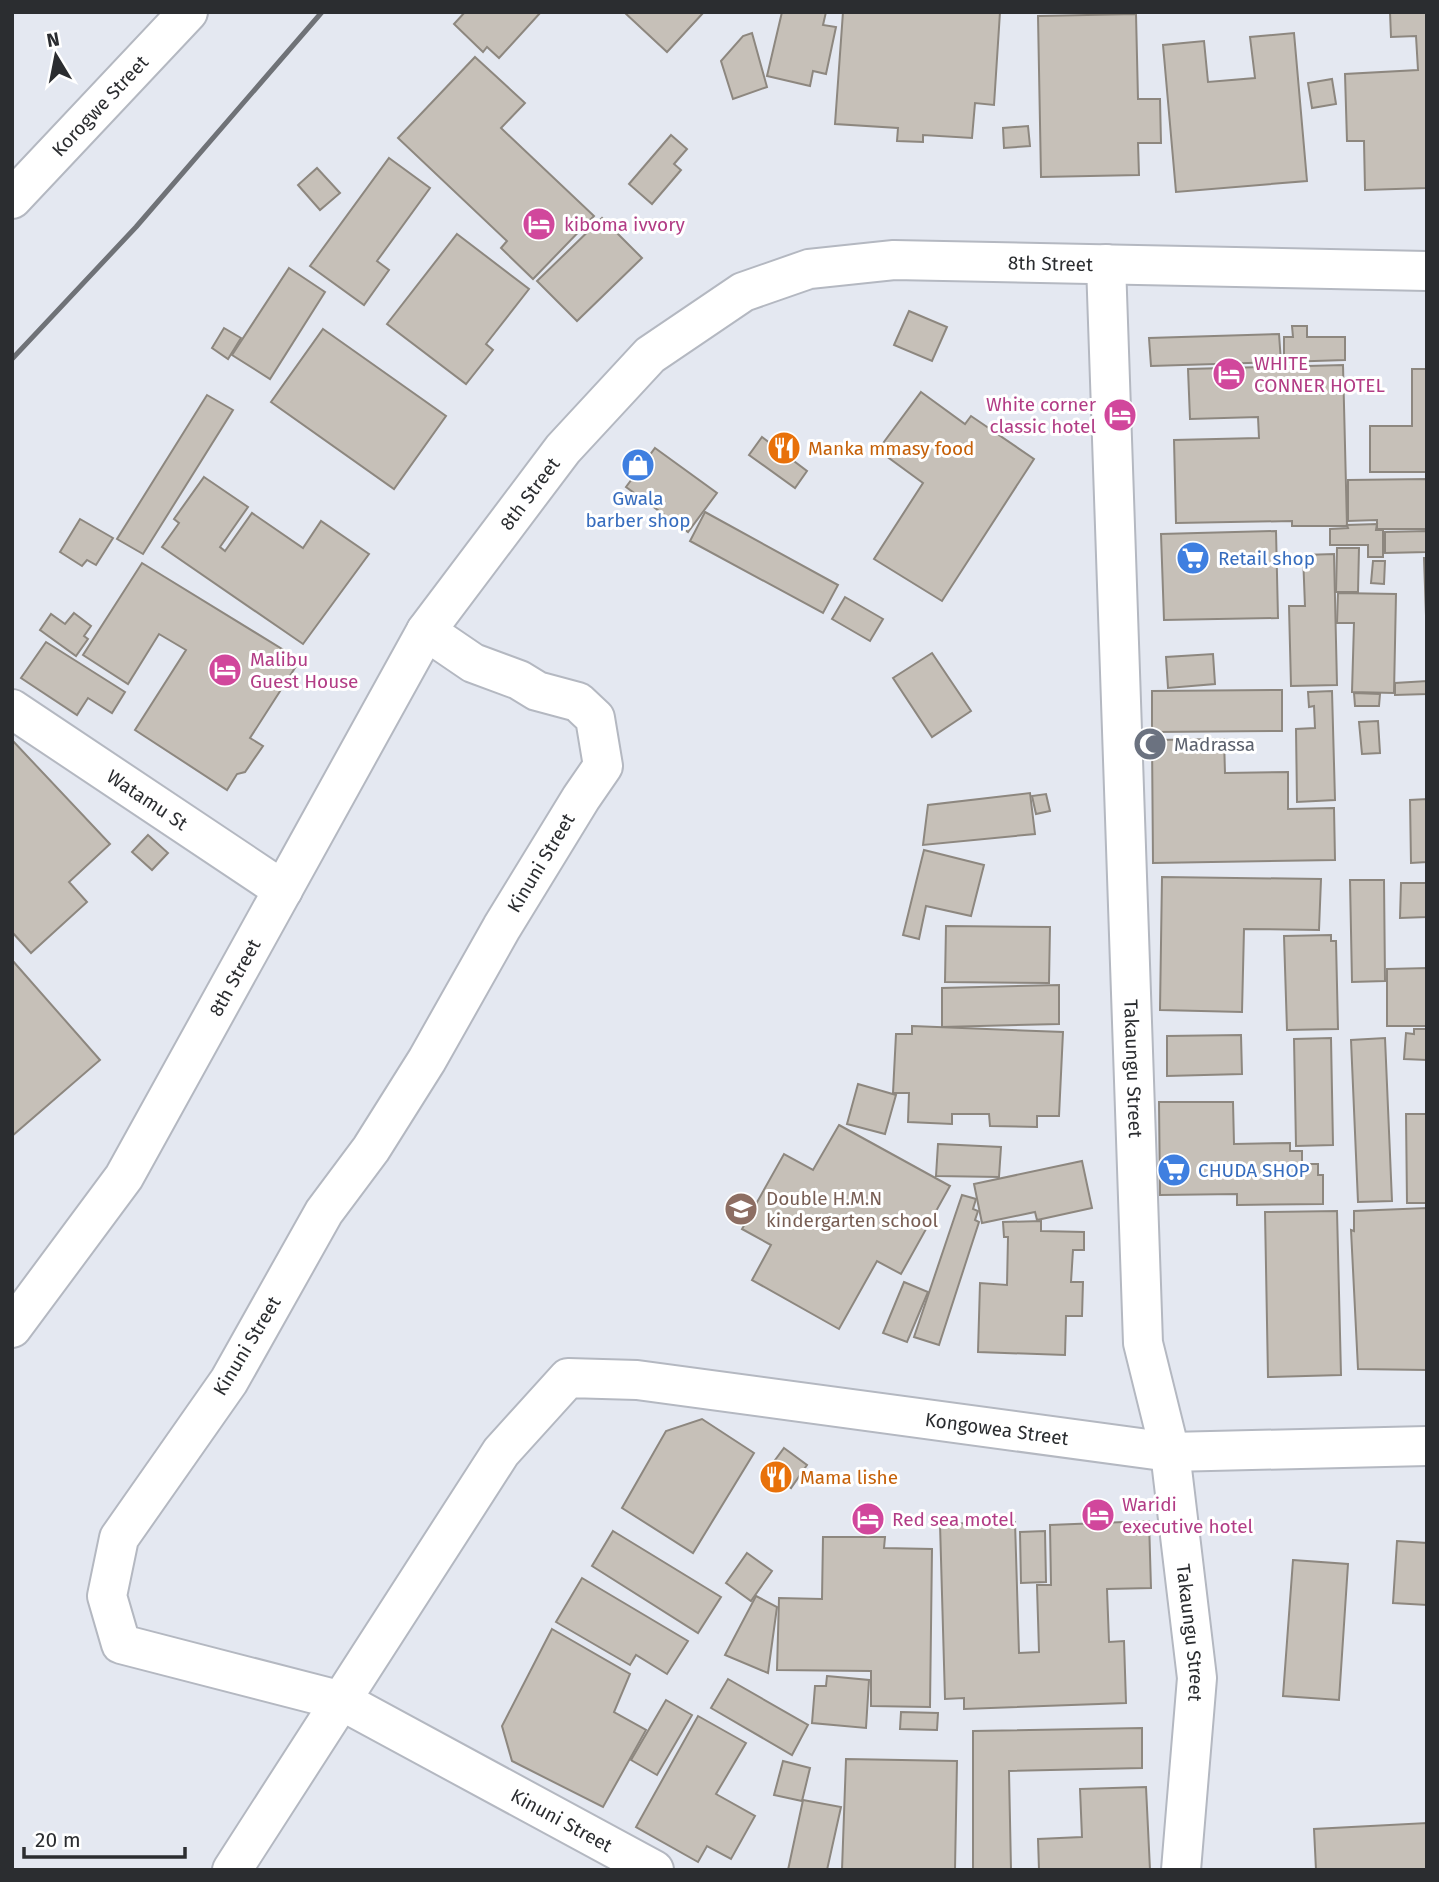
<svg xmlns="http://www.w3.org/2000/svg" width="1439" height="1882" viewBox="0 0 1439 1882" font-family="'Fira Sans',sans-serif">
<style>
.building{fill:#c6c0b8;stroke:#8d877f;stroke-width:2}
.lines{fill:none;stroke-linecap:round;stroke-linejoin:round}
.street-casing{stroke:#b4b8c1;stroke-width:42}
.street{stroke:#fff;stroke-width:38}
.rail{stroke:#6f7277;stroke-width:5}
.labels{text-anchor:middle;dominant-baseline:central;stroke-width:6;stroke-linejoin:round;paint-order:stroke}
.street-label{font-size:19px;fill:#2b2d30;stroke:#fff}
.hotel-label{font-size:19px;fill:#b23c85;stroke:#fff;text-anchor:start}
.food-label{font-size:19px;fill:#c56008;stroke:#fff;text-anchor:start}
.shop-label{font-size:19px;fill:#366cbe;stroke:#fff;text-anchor:start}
.worship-label{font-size:19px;fill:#5b616d;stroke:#fff;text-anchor:start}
.education-label{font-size:19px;fill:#785e54;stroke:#fff;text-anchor:start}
</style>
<rect width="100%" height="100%" fill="#e4e8f1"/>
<g class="building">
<polygon points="465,12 541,12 499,58 487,47 483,52 454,24"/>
<polygon points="624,12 704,12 667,52"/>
<polygon points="782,12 826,12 823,25 836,27 826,74 813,71 810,86 767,76"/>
<polygon points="843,12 1000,12 994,105 975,103 972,138 923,135 923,142 897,141 898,128 835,124"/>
<polygon points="1390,12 1427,12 1427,188 1365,190 1364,141 1347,141 1345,74 1418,70 1416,36 1391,37"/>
<polygon points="1136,14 1138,99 1160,99 1161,143 1138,143 1139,175 1041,177 1038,16"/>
<polygon points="752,33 767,87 733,99 721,61 743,36"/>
<polygon points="1294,33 1307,181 1176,192 1163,45 1204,41 1208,82 1255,78 1250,37"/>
<polygon points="475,57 525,103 501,128 594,216 533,279 501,248 507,241 398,138"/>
<polygon points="1332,79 1336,104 1312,108 1308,83"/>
<polygon points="1028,126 1030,146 1004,148 1003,128"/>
<polygon points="671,135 687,149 674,164 681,170 652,204 629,184"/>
<polygon points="389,158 430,188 377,261 389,270 364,305 310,266"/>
<polygon points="317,168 340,193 320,210 298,185"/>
<polygon points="602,218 642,258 577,321 537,281"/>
<polygon points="457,234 529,289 486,344 493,350 466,384 387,324"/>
<polygon points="289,268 325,292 270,379 232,355"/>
<polygon points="909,311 947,327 932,361 894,345"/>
<polygon points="1292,326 1307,326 1307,337 1345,337 1345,360 1284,362 1284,337 1293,337"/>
<polygon points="224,328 241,338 228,359 212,348"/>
<polygon points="323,329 446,416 394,489 271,402"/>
<polygon points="1279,334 1281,362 1151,366 1149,338"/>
<polygon points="1343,365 1347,526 1292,526 1292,521 1176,523 1174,440 1259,438 1258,417 1190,419 1188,369"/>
<polygon points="1412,369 1427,369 1427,472 1370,472 1370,426 1412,426"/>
<polygon points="921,392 965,424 971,416 1034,459 942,601 874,559 923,483 878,450"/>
<polygon points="207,395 233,410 143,554 117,539"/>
<polygon points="762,437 807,471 795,488 749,455"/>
<polygon points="655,448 717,493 688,532 626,487"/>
<polygon points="204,477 248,507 220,547 225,551 252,513 303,548 321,521 369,554 303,644 162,547 179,523 174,519"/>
<polygon points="1427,479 1426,529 1377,529 1377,520 1348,521 1348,480"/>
<polygon points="705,512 838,585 823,613 690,541"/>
<polygon points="80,519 113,538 96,565 87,560 82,566 60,552"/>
<polygon points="1377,524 1376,530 1383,530 1383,557 1368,557 1368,545 1330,545 1330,529 1348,528 1347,525"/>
<polygon points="1276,531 1278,618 1164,620 1161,534"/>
<polygon points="1427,531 1427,552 1385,553 1385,532"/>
<polygon points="1337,548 1359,548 1358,592 1336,592"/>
<polygon points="1334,554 1337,685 1291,686 1289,606 1305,606 1303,555"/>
<polygon points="1424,558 1427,558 1427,644"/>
<polygon points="1373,561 1385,561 1384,584 1371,583"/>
<polygon points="142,563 300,660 250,738 263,746 245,772 237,774 227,790 135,730 186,650 159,634 128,684 83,655"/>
<polygon points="1338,593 1396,594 1394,693 1352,692 1354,623 1337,623"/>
<polygon points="845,597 883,619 870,641 832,619"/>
<polygon points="74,613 91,626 84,636 88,639 76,656 40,630 51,614 65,624"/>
<polygon points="46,642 125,692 112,713 88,698 77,715 21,678"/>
<polygon points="932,653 971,711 932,737 893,678"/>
<polygon points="1213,654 1215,684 1168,688 1166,657"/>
<polygon points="1427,681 1427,694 1395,695 1395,683"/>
<polygon points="1282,690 1282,731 1152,732 1152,691"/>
<polygon points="1332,691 1335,800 1297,802 1296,729 1315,728 1314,706 1309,707 1308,692"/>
<polygon points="1354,693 1380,694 1379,706 1355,706"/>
<polygon points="1378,721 1380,753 1362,754 1359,722"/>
<polygon points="1224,739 1225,773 1288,772 1288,809 1334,808 1335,860 1153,863 1152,740"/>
<polygon points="12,740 110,844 69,882 87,902 31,953 12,932"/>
<polygon points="1030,793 1035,834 923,845 928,805"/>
<polygon points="1046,794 1050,811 1036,814 1032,796"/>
<polygon points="1427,799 1427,862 1411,863 1410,800"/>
<polygon points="148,835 168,853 152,870 132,852"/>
<polygon points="924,850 984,865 971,916 926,906 919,939 903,935"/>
<polygon points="1162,877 1321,879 1319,930 1244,929 1242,1012 1160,1010"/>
<polygon points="1350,880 1384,880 1385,981 1352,982"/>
<polygon points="1401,883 1427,883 1427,917 1400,918"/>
<polygon points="946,926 1050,927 1049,983 945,982"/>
<polygon points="1331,935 1331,941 1336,941 1338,1029 1287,1030 1284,936"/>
<polygon points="12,960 100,1060 12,1136"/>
<polygon points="1427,968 1427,1026 1387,1026 1387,969"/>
<polygon points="1059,985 1059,1024 942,1027 942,988"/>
<polygon points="912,1026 1063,1032 1059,1116 1037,1116 1037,1127 990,1126 989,1114 952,1114 952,1124 908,1122 909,1093 893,1093 896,1034 912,1034"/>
<polygon points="1414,1029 1427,1029 1427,1060 1404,1059 1406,1033 1414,1034"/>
<polygon points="1241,1035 1242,1074 1167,1076 1167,1036"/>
<polygon points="1331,1038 1333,1145 1296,1146 1294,1039"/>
<polygon points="1385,1038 1392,1201 1358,1202 1351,1040"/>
<polygon points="858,1084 896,1095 885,1134 847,1124"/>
<polygon points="1159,1102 1233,1102 1234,1144 1290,1143 1290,1151 1302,1151 1302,1164 1318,1164 1318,1175 1323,1175 1323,1204 1237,1205 1237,1194 1160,1195"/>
<polygon points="1406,1114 1427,1114 1427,1203 1407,1203"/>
<polygon points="839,1125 950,1186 901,1274 877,1261 839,1329 752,1280 771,1245 742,1229 784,1154 813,1170"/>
<polygon points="938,1144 1001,1147 999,1177 936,1176"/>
<polygon points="1082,1161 1092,1208 1037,1220 1035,1212 982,1223 974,1184"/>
<polygon points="962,1195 976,1199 973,1209 978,1211 975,1220 979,1222 939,1345 914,1337"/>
<polygon points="1427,1208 1427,1370 1358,1369 1351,1230 1354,1231 1354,1211"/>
<polygon points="1337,1211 1341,1375 1268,1377 1265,1212"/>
<polygon points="1041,1221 1041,1231 1084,1232 1084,1250 1073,1250 1071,1282 1083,1282 1082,1316 1066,1316 1065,1355 978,1352 980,1283 1007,1285 1008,1237 1004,1237 1003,1222"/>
<polygon points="904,1282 928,1292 907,1342 883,1333"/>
<polygon points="702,1419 754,1453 693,1553 622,1508 666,1431"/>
<polygon points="784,1448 807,1465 791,1488 767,1471"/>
<polygon points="1149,1521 1151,1588 1107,1589 1109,1642 1124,1641 1126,1703 964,1709 964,1698 945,1699 940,1524 1015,1522 1019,1653 1039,1652 1037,1585 1051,1585 1050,1525"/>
<polygon points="613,1531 721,1597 698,1633 592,1566"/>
<polygon points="1045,1531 1046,1582 1021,1583 1020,1532"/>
<polygon points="823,1537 885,1537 884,1548 932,1549 930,1707 871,1706 871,1671 777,1670 779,1598 822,1599"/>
<polygon points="1397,1541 1427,1543 1427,1605 1393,1603"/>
<polygon points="747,1553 772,1571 751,1601 726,1583"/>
<polygon points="1293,1560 1348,1564 1339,1700 1283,1696"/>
<polygon points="582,1578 688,1641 667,1674 636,1655 630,1665 556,1622"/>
<polygon points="756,1596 777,1607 768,1673 725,1655"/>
<polygon points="552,1629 630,1674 614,1712 646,1730 603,1807 512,1761 502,1726"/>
<polygon points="827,1676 869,1680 866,1728 812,1723 815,1686 826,1686"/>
<polygon points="728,1679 808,1725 792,1755 711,1708"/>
<polygon points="666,1700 692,1715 657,1775 631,1760"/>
<polygon points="901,1712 938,1713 937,1730 900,1729"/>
<polygon points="698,1716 746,1743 716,1794 755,1816 731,1859 707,1846 698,1862 636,1827"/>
<polygon points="1142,1728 1142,1768 1009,1771 1011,1870 973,1870 973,1731"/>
<polygon points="846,1759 957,1761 955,1870 842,1870"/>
<polygon points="783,1761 810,1768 802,1801 774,1795"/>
<polygon points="1146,1787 1150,1870 1039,1870 1038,1839 1082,1837 1080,1789"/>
<polygon points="803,1800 841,1807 827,1870 788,1870"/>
<polygon points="1427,1823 1427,1870 1316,1870 1314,1829"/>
</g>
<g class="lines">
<defs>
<g id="street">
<path id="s1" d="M12,199L188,12"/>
<path id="s2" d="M1106,264L1143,1343L1170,1452L1197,1678L1181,1870"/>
<path id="s3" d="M426,631L473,663L519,680L537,691L578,702L595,718L603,766L581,798L502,927L427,1060L371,1149L324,1212L229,1381L119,1538L107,1596L121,1644L342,1701L654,1870"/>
<path id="s4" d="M12,709L283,890"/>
<path id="s5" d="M12,1328L124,1177L426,631L563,449L650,355L743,292L809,269L894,260L1427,271"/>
<path id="s6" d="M232,1870L501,1452L568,1378L637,1380L1170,1452L1427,1446"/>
</g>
</defs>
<use href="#street" class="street-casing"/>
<use href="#street" class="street"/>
<polyline class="rail" points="12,359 136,227 322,12"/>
</g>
<defs>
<symbol id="hotel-disc" viewBox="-11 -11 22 22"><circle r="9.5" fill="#d1479c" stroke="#fff"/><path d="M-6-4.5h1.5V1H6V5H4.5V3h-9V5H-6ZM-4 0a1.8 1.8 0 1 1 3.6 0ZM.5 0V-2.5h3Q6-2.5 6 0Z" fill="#fff"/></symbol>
<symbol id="restaurant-disc" viewBox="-11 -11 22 22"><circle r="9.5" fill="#e8710a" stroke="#fff"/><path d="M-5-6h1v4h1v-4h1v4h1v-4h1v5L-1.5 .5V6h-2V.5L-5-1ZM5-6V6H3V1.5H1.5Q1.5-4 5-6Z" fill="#fff"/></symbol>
<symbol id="shop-disc" viewBox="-11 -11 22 22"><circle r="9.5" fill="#3f7fe0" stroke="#fff"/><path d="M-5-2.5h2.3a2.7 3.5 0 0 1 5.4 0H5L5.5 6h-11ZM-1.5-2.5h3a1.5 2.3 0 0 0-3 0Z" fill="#fff"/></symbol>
<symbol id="supermarket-disc" viewBox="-11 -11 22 22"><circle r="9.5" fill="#3f7fe0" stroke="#fff"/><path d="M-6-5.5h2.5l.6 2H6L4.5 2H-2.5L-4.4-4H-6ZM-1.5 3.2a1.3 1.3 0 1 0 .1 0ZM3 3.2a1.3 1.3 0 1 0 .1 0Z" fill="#fff"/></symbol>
<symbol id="mosque-disc" viewBox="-11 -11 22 22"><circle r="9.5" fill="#6b7280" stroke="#fff"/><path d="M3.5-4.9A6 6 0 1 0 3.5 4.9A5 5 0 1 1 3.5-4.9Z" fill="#fff"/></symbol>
<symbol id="school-disc" viewBox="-11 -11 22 22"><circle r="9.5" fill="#8d6e63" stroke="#fff"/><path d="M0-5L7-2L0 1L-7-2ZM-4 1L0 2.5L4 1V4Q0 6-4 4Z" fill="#fff"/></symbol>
</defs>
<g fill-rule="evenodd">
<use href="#hotel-disc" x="520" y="205" width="38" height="38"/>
<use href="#hotel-disc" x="1210" y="355" width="38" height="38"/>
<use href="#hotel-disc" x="1101" y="396" width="38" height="38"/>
<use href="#restaurant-disc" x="765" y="429" width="38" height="38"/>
<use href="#shop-disc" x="619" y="446" width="38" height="38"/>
<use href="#supermarket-disc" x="1174" y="539" width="38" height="38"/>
<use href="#hotel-disc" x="206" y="651" width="38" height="38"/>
<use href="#mosque-disc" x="1131" y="725" width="38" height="38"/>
<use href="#supermarket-disc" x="1155" y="1151" width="38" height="38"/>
<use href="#school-disc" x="722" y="1190" width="38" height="38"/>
<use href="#restaurant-disc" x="757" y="1458" width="38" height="38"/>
<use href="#hotel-disc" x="1079" y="1496" width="38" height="38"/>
<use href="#hotel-disc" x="849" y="1500" width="38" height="38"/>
</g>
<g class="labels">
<g class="street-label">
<text stroke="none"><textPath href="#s1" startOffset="128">Korogwe Street</textPath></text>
<text stroke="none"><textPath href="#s5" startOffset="1592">8th Street</textPath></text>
<text stroke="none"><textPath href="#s5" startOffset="984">8th Street</textPath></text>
<text stroke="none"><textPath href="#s4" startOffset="163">Watamu St</textPath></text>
<text transform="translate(541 863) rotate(-59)">Kinuni Street</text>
<text stroke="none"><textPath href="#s5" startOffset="416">8th Street</textPath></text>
<text stroke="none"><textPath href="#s2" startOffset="805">Takaungu Street</textPath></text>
<text transform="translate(247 1346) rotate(-59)">Kinuni Street</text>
<text stroke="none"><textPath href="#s6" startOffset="1029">Kongowea Street</textPath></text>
<text stroke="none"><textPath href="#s2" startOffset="1374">Takaungu Street</textPath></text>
<text stroke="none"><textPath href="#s3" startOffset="1741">Kinuni Street</textPath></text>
</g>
<g class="hotel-label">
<text x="564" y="224">kiboma ivvory</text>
<text x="1254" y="363">WHITE<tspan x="1254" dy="22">CONNER HOTEL</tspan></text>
<text x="1096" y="404" text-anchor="end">White corner<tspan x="1096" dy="22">classic hotel</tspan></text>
<text x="250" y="659">Malibu<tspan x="250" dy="22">Guest House</tspan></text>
<text x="1122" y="1504">Waridi<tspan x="1122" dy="22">executive hotel</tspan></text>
<text x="892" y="1519">Red sea motel</text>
</g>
<g class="food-label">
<text x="808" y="448">Manka mmasy food</text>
<text x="800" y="1477">Mama lishe</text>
</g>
<g class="shop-label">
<text x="638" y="498" text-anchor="middle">Gwala<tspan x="638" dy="22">barber shop</tspan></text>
<text x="1218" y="558">Retail shop</text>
<text x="1198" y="1170">CHUDA SHOP</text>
</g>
<g class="worship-label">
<text x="1174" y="744">Madrassa</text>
</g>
<g class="education-label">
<text x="766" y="1198">Double H.M.N<tspan x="766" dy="22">kindergarten school</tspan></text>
</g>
</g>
<rect width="1439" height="1882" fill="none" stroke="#2b2d30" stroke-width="28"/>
<g transform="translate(56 56) rotate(350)" stroke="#ffffff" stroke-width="5" paint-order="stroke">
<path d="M0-5L12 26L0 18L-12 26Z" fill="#2b2d30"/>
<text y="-10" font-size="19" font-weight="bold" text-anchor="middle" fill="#2b2d30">N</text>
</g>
<path d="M24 1847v10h161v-10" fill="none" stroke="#2b2d30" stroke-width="3.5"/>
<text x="35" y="1847" font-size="21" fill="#2b2d30" stroke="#ffffff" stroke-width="5" paint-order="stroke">20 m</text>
</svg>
